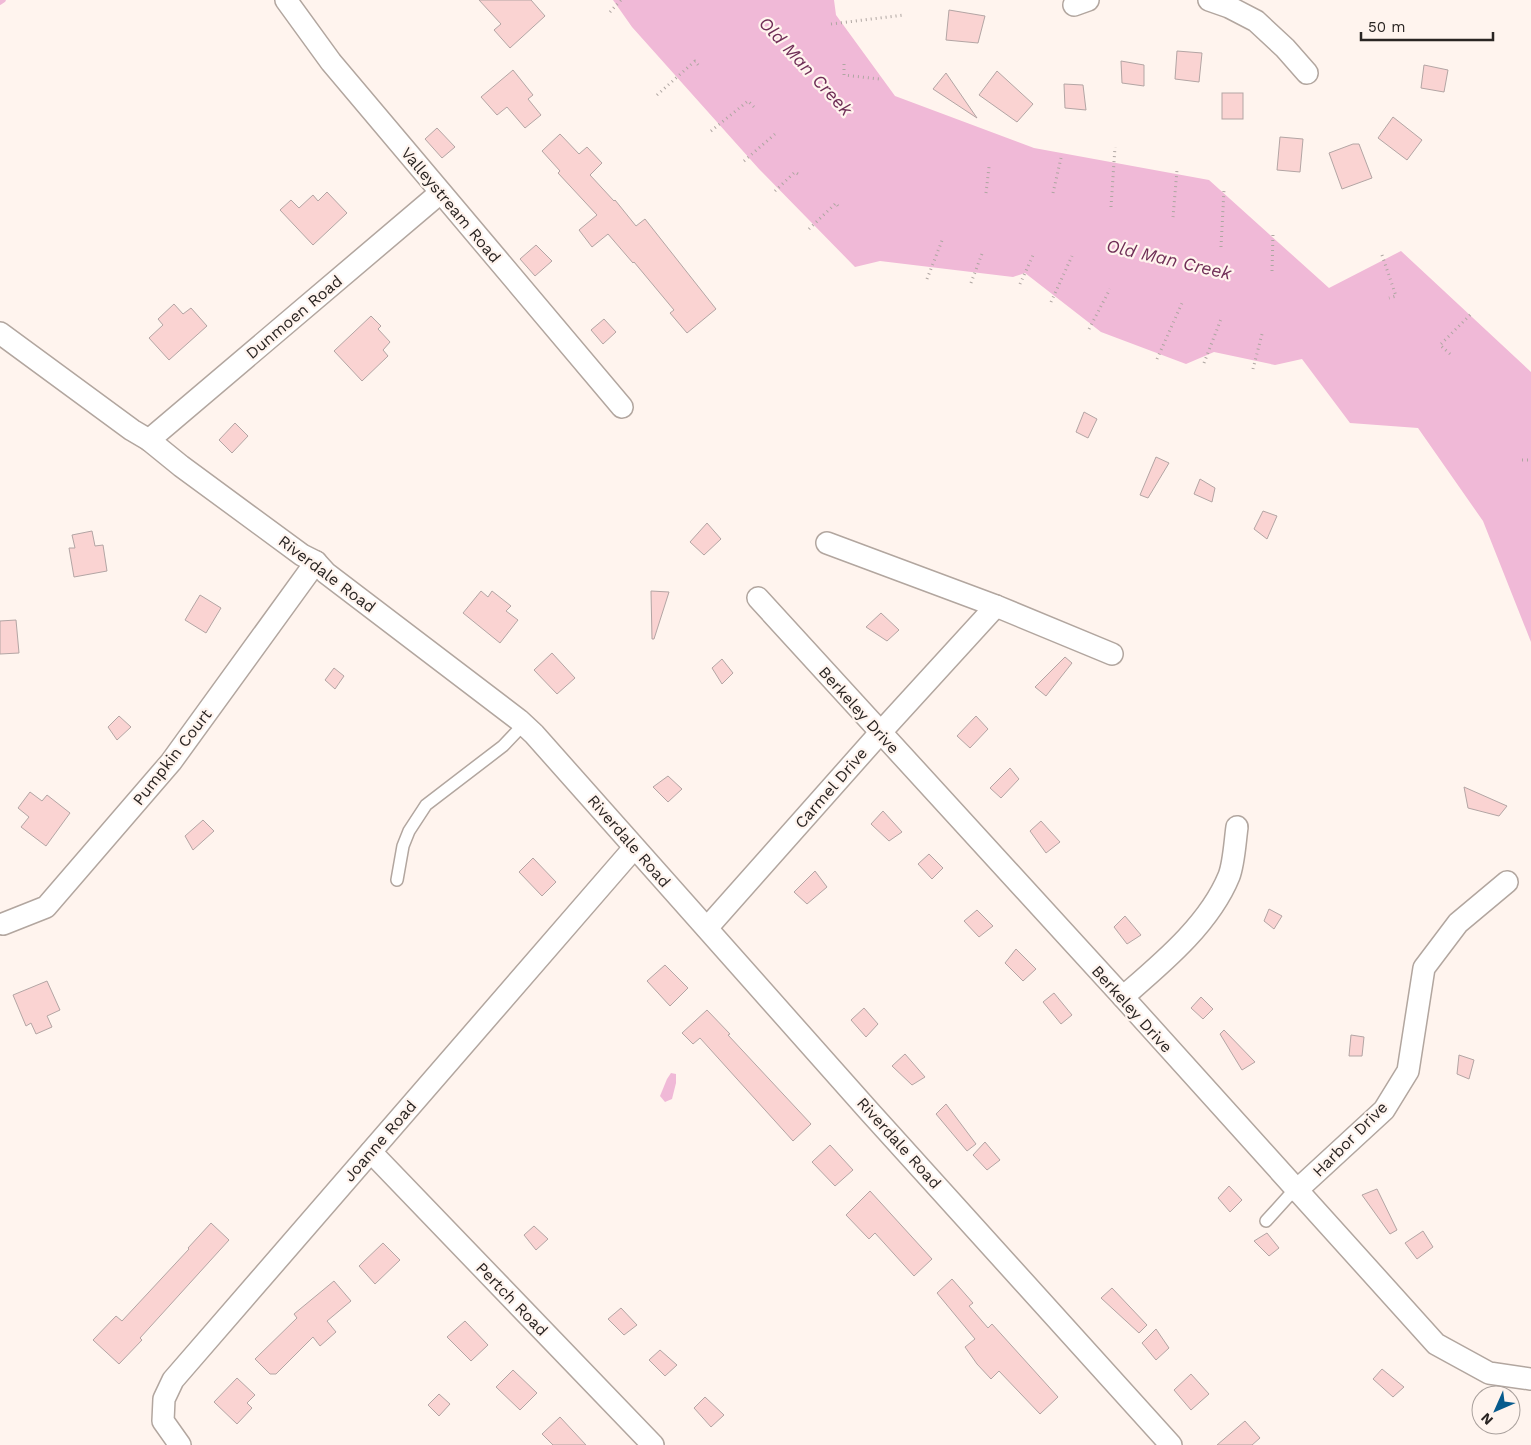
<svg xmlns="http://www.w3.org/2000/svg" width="1531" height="1445" viewBox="0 0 1531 1445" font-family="'Work Sans',sans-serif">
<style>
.water{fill:#f0b9d7}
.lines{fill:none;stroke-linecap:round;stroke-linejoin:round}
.stream{stroke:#f0b9d7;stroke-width:5.5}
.building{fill:#fad3d2;stroke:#b3a5a4}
.lane-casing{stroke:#b2a69f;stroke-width:14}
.street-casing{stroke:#b2a69f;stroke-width:24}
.path{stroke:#afa6a2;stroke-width:3;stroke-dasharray:1 4;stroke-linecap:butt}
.lane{stroke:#fff;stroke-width:11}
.street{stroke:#fff;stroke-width:21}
.labels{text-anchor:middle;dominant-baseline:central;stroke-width:4.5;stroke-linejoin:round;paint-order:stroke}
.street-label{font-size:16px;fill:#2a2523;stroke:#fff4ee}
.water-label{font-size:18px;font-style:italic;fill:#6f2e56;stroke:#fff4ee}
</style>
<rect width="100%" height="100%" fill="#fff4ee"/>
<g class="water">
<polygon points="613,0 834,0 836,15 895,96 1034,148 1209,180 1329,288 1401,251 1531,372 1531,642 1483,521 1418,428 1350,423 1302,359 1275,365 1214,352 1186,364 1101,332 1025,273 1013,277 880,261 855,267 759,169 632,27"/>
<polygon points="671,1073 676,1074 676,1083 672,1099 665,1102 660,1096 667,1079"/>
</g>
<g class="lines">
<polyline class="stream" points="0,2 3,0"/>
</g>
<g class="building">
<polygon points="479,0 531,0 545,16 510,48 494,30 501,24"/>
<polygon points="949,10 985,16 978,43 946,40"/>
<polygon points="1177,51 1202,53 1199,82 1175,79"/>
<polygon points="1121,61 1144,65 1144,86 1122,83"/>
<polygon points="1424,65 1448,70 1444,92 1421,88"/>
<polygon points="513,70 533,95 528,99 541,115 525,128 507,107 497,115 481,97"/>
<polygon points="997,71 1033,104 1017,122 979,95"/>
<polygon points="946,73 977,118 933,89"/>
<polygon points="1064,84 1083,85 1086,110 1065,108"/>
<rect x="1222" y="93" width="21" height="26"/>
<polygon points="1393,117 1422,140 1407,160 1378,138"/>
<polygon points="437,128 455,147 442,158 425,139"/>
<polygon points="560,134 579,154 587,147 602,163 590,175 614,201 615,200 636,226 645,219 716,309 687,333 670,313 674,310 634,262 633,263 608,234 592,247 579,230 597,215 558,173 560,171 542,151"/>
<polygon points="1280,137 1303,139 1300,172 1277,170"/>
<polygon points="1353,144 1359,144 1372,178 1342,189 1329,153"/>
<polygon points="327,192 347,213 313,245 280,210 291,200 299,208 313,195 318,201"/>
<polygon points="536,245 552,261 535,276 520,259"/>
<polygon points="174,304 183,314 191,308 207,326 169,360 149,338 163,325 158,319"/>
<polygon points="371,316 381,326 378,329 390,342 383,350 388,356 362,381 334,351"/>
<polygon points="604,319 616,332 603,344 591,330"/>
<polygon points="1084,412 1097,419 1088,438 1076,432"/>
<polygon points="235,423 248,436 232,453 219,440"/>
<polygon points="1156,457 1169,463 1148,498 1140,495"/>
<polygon points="1200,479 1215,488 1212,502 1194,494"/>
<polygon points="1263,511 1277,516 1267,539 1254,529"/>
<polygon points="707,523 721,539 704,555 690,542"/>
<polygon points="92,531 95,546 103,545 107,571 74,577 69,548 75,548 72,535"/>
<polygon points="481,591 488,597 492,591 511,606 506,611 518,620 500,643 463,613"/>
<polygon points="651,591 669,592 654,639 652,639"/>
<polygon points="200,595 221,608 206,633 185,620"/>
<polygon points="881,613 899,630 887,641 866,627"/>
<polygon points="16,620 19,653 0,654 0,621"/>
<polygon points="552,653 575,678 557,694 534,670"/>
<polygon points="1065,657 1072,663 1046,696 1035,687"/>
<polygon points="722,659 733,673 722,684 712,668"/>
<polygon points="334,668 344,676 335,689 325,680"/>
<polygon points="119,716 131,727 117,740 108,727"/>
<polygon points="976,716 988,729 970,748 957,736"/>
<polygon points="1010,768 1019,779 1001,798 990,788"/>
<polygon points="668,776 682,789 668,802 653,787"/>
<polygon points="1464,787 1507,806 1499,816 1468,808"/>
<polygon points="30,792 42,801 47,795 70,813 46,846 21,827 29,817 18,808"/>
<polygon points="883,811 902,832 889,841 871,824"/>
<polygon points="203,820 214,831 193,850 185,836"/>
<polygon points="1041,821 1060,842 1046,853 1030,831"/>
<polygon points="929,854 943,868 932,879 918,864"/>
<polygon points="533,858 556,882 542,896 519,872"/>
<polygon points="815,871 827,887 807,904 794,892"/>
<polygon points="1269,909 1282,916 1274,929 1264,921"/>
<polygon points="977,910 993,926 979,937 964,921"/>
<polygon points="1125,916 1141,935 1127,944 1114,927"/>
<polygon points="1016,949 1036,969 1023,981 1005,963"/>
<polygon points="665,965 688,988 670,1006 647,981"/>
<polygon points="47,981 60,1010 47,1016 52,1027 36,1034 31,1023 26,1026 13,995"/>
<polygon points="1054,993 1072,1015 1061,1024 1043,1002"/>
<polygon points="1201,997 1213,1009 1203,1019 1191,1008"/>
<polygon points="864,1008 878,1024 866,1037 851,1020"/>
<polygon points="707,1010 730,1034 728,1035 811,1124 793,1141 700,1038 693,1044 682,1033"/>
<polygon points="1224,1030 1255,1062 1242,1070 1220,1034"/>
<polygon points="1351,1035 1364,1037 1362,1056 1349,1056"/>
<polygon points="905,1054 925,1077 912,1085 892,1066"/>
<polygon points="1459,1055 1474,1060 1469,1079 1457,1074"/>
<polygon points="946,1104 976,1144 967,1151 936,1114"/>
<polygon points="985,1142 1000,1160 987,1170 973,1155"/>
<polygon points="830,1145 853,1170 835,1186 812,1162"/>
<polygon points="1229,1186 1242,1200 1230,1212 1218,1198"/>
<polygon points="1377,1189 1397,1230 1390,1234 1362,1195"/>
<polygon points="870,1191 932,1259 914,1276 875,1233 869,1239 846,1215"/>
<polygon points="211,1223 229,1240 140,1338 142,1340 119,1364 93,1340 116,1316 122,1321 189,1249 188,1248"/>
<polygon points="534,1226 548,1239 536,1250 524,1235"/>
<polygon points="1423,1231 1433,1247 1417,1259 1405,1243"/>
<polygon points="1267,1233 1279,1248 1269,1256 1254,1241"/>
<polygon points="383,1243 400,1260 375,1284 359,1266"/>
<polygon points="952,1279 973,1303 969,1306 988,1328 992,1324 1058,1397 1040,1414 999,1371 991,1379 977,1364 965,1347 975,1339 937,1293"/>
<polygon points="334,1281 351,1301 327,1321 336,1332 320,1346 313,1337 276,1374 270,1374 255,1359 297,1318 294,1314"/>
<polygon points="1112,1288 1147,1325 1139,1333 1101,1298"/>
<polygon points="621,1308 637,1325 624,1335 608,1319"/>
<polygon points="465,1321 488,1345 471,1361 447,1337"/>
<polygon points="1156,1329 1169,1348 1156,1360 1142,1343"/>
<polygon points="660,1350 677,1365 665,1376 649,1360"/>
<polygon points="1382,1369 1404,1387 1393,1397 1373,1379"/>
<polygon points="513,1370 537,1393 520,1410 496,1387"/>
<polygon points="1191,1374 1209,1394 1191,1410 1174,1390"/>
<polygon points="237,1378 255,1395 247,1403 252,1408 237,1424 214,1402"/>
<polygon points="439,1394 450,1404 439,1416 428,1405"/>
<polygon points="705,1397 724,1415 711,1427 694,1408"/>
<polygon points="560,1417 586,1445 553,1445 542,1434"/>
<polygon points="1245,1421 1260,1438 1252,1445 1217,1445"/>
</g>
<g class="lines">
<defs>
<g id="lane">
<polyline points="397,880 403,846 409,831 426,805 503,746 524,724"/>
<polyline points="1266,1221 1295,1189"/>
</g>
<g id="street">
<polyline points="286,0 331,62 622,407"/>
<polyline points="1209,0 1229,7 1256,21 1285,48 1307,73"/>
<polyline points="1074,5 1088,0"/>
<polyline points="0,333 132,430 149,440 181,466 302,555 316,562 326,573 519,720 534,734 868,1110 1171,1445"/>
<polyline points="149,440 440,193"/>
<polyline points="827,543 996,606 1112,654"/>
<polyline points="758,598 1123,997 1436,1344 1489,1373 1531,1379"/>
<polyline points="3,924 46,907 171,762 316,562"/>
<polyline points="707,928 880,733 996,606"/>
<path d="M1123,997C1161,964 1209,925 1229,876C1234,863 1235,841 1237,827"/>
<polyline points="371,1152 653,1445"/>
<polyline points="1296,1191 1384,1110 1408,1071 1424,968 1458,923 1507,882"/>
<polyline points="180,1445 163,1421 164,1399 173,1380 634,848"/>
</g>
</defs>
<use href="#lane" class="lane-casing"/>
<use href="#street" class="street-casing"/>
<g class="path">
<polyline points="610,12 621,0"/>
<polyline points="831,24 904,15"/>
<polyline points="844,64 844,75 879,79"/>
<polyline points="657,95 695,61 699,66"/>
<polyline points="711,131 748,101 755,108"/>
<polyline points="744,161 775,134"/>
<polyline points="775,191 795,172 801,176"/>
<polyline points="986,193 989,167"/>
<polyline points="1053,193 1061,158"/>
<polyline points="1111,207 1115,147"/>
<polyline points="1173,217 1177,170"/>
<polyline points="809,229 836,203 840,209"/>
<polyline points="1221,247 1224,190"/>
<polyline points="1382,255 1396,296 1389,298"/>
<polyline points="1272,271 1273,233"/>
<polyline points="927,279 943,238"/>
<polyline points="971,283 983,251"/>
<polyline points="1020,284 1034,253"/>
<polyline points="1051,302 1072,256"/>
<polyline points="1089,329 1110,289"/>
<polyline points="1450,354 1440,345 1472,313"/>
<polyline points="1157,359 1182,303"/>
<polyline points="1204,363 1221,319"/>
<polyline points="1253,369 1262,334"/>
<polyline points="1522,460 1531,460"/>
</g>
<use href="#lane" class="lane"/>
<use href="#street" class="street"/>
</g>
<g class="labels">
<g class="street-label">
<text transform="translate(451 205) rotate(50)">Valleystream Road</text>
<text transform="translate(294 317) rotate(-40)">Dunmoen Road</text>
<text transform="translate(327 574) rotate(37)">Riverdale Road</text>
<text transform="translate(859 710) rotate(48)">Berkeley Drive</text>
<text transform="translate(172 757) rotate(-52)">Pumpkin Court</text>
<text transform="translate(831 788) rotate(-49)">Carmel Drive</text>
<text transform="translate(629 841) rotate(49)">Riverdale Road</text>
<text transform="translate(1132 1009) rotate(48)">Berkeley Drive</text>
<text transform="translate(1350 1139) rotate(-45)">Harbor Drive</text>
<text transform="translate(380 1141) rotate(-49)">Joanne Road</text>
<text transform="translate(899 1143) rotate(48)">Riverdale Road</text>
<text transform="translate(512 1299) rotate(46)">Pertch Road</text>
</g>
<g class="water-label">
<text transform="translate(806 66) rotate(47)">Old Man Creek</text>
<text transform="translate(1169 259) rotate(13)">Old Man Creek</text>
</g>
</g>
<g transform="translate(1496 1410) rotate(225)"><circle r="24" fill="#fff4ee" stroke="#aaa19d"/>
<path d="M0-4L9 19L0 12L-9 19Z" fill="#075b8d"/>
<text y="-8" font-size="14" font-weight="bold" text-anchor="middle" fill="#2a2523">N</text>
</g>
<path d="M1361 32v8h132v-8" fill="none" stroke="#2a2523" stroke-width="2.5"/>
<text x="1368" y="32" font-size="15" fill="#2a2523" stroke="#fff4ee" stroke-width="4" paint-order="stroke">50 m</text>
</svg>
